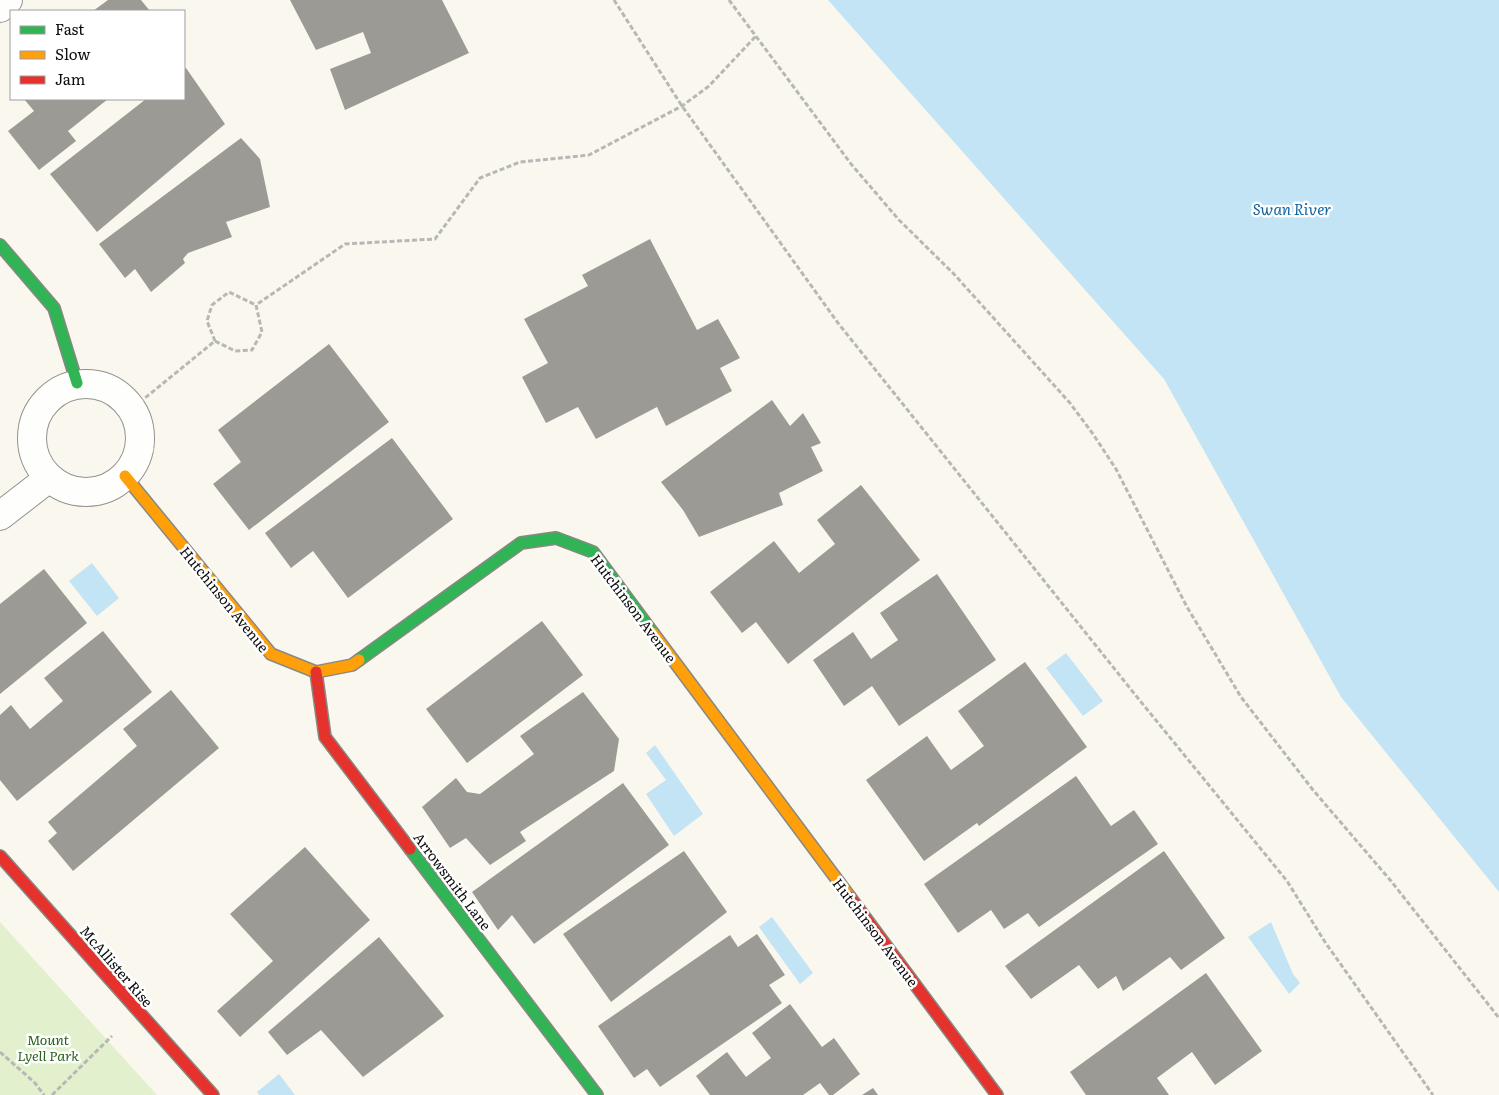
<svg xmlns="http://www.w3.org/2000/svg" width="1499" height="1095" viewBox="0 0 1499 1095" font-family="Literata,serif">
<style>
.green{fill:#e2f0cd}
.water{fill:#c3e4f4}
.building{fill:#9c9a94}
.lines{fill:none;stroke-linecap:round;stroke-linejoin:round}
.street-casing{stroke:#93928d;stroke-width:30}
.fast-casing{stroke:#898884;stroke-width:14}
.slow-casing{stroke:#898884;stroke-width:14}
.jam-casing{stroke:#898884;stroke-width:14}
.path{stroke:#b7b7b5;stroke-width:3;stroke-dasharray:5 2.5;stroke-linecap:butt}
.street{stroke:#fefefc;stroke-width:28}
.fast{stroke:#30b455;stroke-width:11}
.slow{stroke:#ff9f0a;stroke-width:11}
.jam{stroke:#e5322d;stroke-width:11}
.labels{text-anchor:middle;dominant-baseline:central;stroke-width:5;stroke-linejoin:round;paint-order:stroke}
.street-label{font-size:14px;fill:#0b0b0b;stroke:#fff}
.park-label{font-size:14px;font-style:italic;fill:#2a631b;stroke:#fff}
.water-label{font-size:15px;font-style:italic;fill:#12629e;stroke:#fff}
</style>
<rect width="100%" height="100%" fill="#faf8ee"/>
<polygon class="green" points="0,922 157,1095 0,1095"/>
<g class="water">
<polygon points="828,0 1499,0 1499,892 1341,697 1164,379"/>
<polygon points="92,563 119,598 97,616 69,581"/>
<polygon points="1066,653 1103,701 1083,716 1046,668"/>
<polygon points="655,745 703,814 674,836 646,794 666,780 646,753"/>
<polygon points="772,917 813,973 800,984 759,927"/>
<polygon points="1271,922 1293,974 1300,983 1289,994 1248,937"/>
<polygon points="279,1074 295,1095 259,1095 257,1092"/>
</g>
<g class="building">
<polygon points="108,0 141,0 150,11 93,11"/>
<polygon points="290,0 442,0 469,53 345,110 330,69 371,53 363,32 316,50"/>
<polygon points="186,68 225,124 97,232 50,174 146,99 184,99 184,69"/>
<polygon points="24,99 108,99 68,131 76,141 39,170 8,131 34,111"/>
<polygon points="241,138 260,159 270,207 226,222 232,237 188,253 183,259 185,263 151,292 135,269 125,278 99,244"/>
<polygon points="650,239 697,330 718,319 740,358 720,368 732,391 666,426 657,407 596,439 578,407 546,423 522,377 548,363 524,319 588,286 582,275"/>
<polygon points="329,344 389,422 249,530 213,484 241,462 218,430"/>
<polygon points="772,400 790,426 803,413 821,443 811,447 823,471 779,493 783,505 699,537 683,510 661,482"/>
<polygon points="392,438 453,519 348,598 313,551 291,568 265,533"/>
<polygon points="861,485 920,560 788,664 756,622 742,633 710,592 774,541 799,573 835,544 817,520"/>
<polygon points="44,569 87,623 0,694 0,604"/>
<polygon points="937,574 996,660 899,726 872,686 844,706 813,660 853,632 871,659 898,640 880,613"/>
<polygon points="542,621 583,675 467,763 426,709"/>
<polygon points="103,631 152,692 17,801 0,780 0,715 11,705 30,729 63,701 44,678"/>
<polygon points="1025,662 1087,747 979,826 977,823 924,861 866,780 927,736 951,770 984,746 958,711"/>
<polygon points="171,690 219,748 73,871 48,841 57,833 48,822 137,746 123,729"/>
<polygon points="583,692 619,739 614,771 520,832 526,841 490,865 466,838 450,848 422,807 456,778 467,792 480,794 534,754 520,736"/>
<polygon points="1076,776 1111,826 1134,810 1158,844 1039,927 1028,913 1004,929 991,910 958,933 924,884"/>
<polygon points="623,783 669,845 534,944 512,915 498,930 472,892"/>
<polygon points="305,847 370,920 240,1037 217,1011 273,961 230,914"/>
<polygon points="684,851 727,912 611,1002 563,934"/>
<polygon points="1164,851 1225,938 1181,970 1170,957 1123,991 1116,976 1098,989 1079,965 1031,999 1005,966"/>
<polygon points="757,934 785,975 769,985 782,1003 660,1087 647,1069 634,1078 598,1026 730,935 738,947"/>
<polygon points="379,937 444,1016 363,1077 321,1030 287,1055 268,1032"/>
<polygon points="1206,973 1262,1051 1215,1085 1192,1052 1157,1078 1169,1095 1086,1095 1070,1072"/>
<polygon points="790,1004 822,1047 834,1038 860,1074 833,1095 829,1095 820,1083 803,1095 710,1095 696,1076 727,1052 746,1077 771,1058 752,1033"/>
<polygon points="873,1088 878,1095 862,1095"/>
</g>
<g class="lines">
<defs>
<g id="street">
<polyline points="0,8 8,0"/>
<circle cx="86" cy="438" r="54"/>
<polyline points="0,516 49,478"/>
</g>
<g id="fast">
<polyline points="0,245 54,308 77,383"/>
<polyline points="359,660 521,543 556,538 593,552 653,633"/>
<polyline points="410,849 597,1095"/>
</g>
<g id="slow">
<polyline points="125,476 271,654 316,672 352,665 359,660"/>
<polyline points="653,633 850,897"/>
</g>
<g id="jam">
<polyline points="316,672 325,737 410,849"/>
<polyline points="0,856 213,1095"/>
<polyline points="850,897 997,1095"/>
</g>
</defs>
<use href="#street" class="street-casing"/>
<use href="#fast" class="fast-casing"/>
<use href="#slow" class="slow-casing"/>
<use href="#jam" class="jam-casing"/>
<g class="path">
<polyline points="614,0 682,106 838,323 1137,697 1287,881 1325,942 1433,1095"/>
<polyline points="729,0 851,164 899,220 953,273 1070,403 1093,434 1116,469 1187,607 1241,697 1313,790 1391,881 1499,1018"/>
<polyline points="215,341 207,321 212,305 229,292 256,305"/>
<path d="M152,453C155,435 147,417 140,402L215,341L235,351L252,350L262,332L256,305L345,244L435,239L480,178L520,162L589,155L682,106L709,86L756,36"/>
<polyline points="0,1052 35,1083 44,1095"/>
<polyline points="52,1095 112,1036"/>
</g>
<use href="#street" class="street"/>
<use href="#fast" class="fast"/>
<use href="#slow" class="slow"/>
<use href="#jam" class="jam"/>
</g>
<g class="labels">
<g class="street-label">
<text transform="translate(225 599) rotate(51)">Hutchinson Avenue</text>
<text transform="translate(634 608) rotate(53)">Hutchinson Avenue</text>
<text transform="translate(453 881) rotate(53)">Arrowsmith Lane</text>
<text transform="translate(876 932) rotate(53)">Hutchinson Avenue</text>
<text transform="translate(117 966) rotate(49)">McAllister Rise</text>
</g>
<g class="park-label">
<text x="48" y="1039">Mount<tspan x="48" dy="16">Lyell Park</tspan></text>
</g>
<g class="water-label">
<text x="1292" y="208">Swan River</text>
</g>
</g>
<rect x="10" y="10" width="175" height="90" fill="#ffffff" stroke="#9d9d9d"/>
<rect x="20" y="26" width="25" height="8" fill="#30b455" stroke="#9d9d9d"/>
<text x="55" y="35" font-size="15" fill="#0b0b0b">Fast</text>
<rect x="20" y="51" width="25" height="8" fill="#ff9f0a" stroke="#9d9d9d"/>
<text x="55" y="60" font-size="15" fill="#0b0b0b">Slow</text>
<rect x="20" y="76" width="25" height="8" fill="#e5322d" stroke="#9d9d9d"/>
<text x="55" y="85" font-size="15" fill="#0b0b0b">Jam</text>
</svg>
